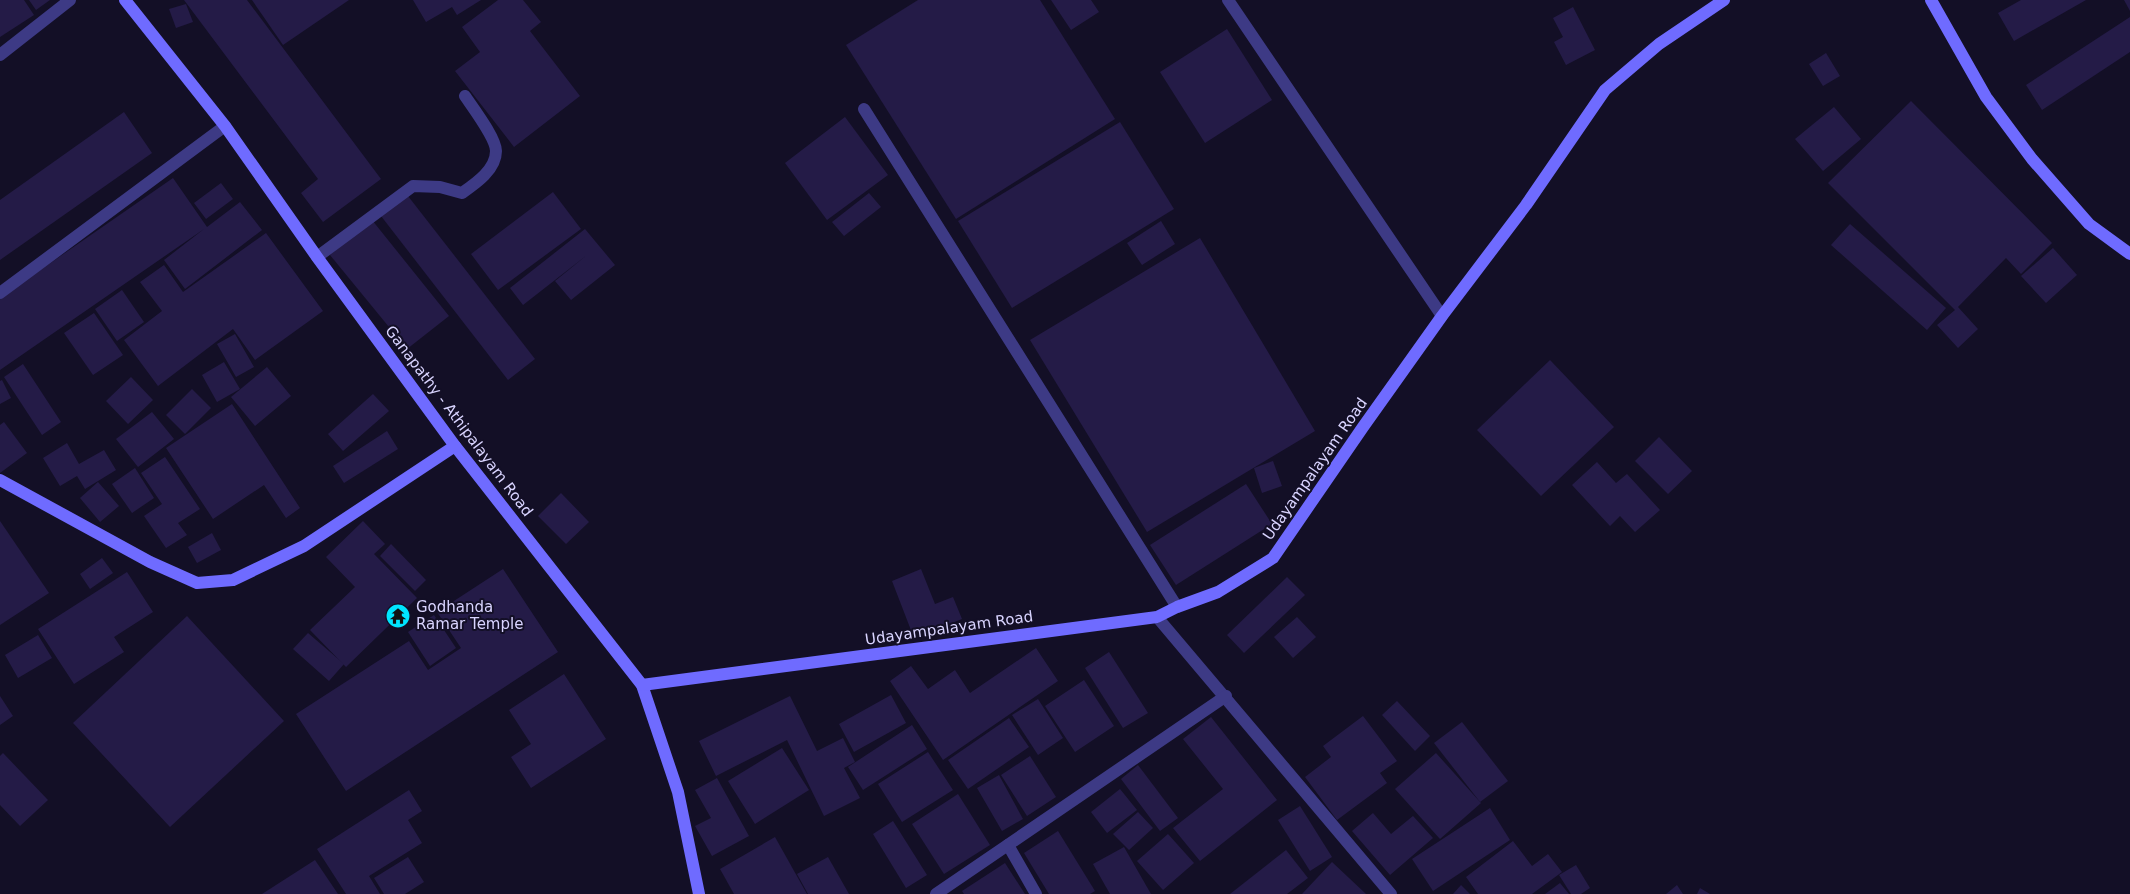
<svg xmlns="http://www.w3.org/2000/svg" width="2130" height="894" viewBox="0 0 2130 894" font-family="'DejaVu Sans',sans-serif">
<style>
.building{fill:#241b47}
.lines{fill:none;stroke-linecap:round;stroke-linejoin:round}
.lane{stroke:#3d3a85;stroke-width:12}
.street{stroke:#3d3a85;stroke-width:12}
.secondary{stroke:#6f6bff;stroke-width:12}
.labels{text-anchor:middle;dominant-baseline:central;stroke-width:4;stroke-linejoin:round;paint-order:stroke}
.street-label{font-size:15px;fill:#d9d4ff;stroke:#130f26}
.poi-label{font-size:15px;fill:#d9d4ff;stroke:#130f26;text-anchor:start}
</style>
<rect width="100%" height="100%" fill="#130f26"/>
<g class="building">
<polygon points="0,0 24,0 34,15 0,37"/>
<polygon points="29,0 50,0 36,10"/>
<polygon points="184,0 247,0 381,179 323,222 301,193 318,179"/>
<polygon points="252,0 349,0 283,45"/>
<polygon points="413,0 481,0 457,15 452,7 426,22"/>
<polygon points="498,0 523,0 541,22 530,31 580,96 514,147 455,71 480,52 462,27"/>
<polygon points="918,0 1040,0 1115,119 956,219 846,45"/>
<polygon points="1051,0 1091,0 1099,12 1071,30"/>
<polygon points="2021,0 2086,0 2014,41 1998,13"/>
<polygon points="2124,0 2130,0 2130,11"/>
<polygon points="186,4 193,22 176,28 169,9"/>
<polygon points="1573,7 1595,50 1566,65 1554,42 1563,37 1553,18"/>
<polygon points="2130,17 2130,52 2042,110 2026,85"/>
<polygon points="1227,29 1272,100 1205,143 1160,72"/>
<polygon points="1826,53 1840,76 1823,86 1809,64"/>
<polygon points="1911,101 2052,243 2021,274 2006,258 1958,307 1978,329 1958,348 1937,325 1955,310 1828,183"/>
<polygon points="1834,107 1861,139 1823,171 1795,139"/>
<polygon points="124,112 152,153 0,260 0,200"/>
<polygon points="845,117 888,175 827,220 785,163"/>
<polygon points="1120,122 1174,209 1012,308 958,221"/>
<polygon points="173,178 207,227 240,202 262,230 185,289 164,260 204,229 0,370 0,298"/>
<polygon points="221,183 233,199 206,219 194,203"/>
<polygon points="553,192 581,229 498,290 471,254"/>
<polygon points="869,193 881,207 844,236 832,222"/>
<polygon points="408,196 535,359 508,380 381,216"/>
<polygon points="372,220 449,316 407,349 330,255"/>
<polygon points="1161,221 1175,244 1142,265 1127,243"/>
<polygon points="1850,224 1946,308 1927,330 1831,245"/>
<polygon points="585,229 615,265 571,300 555,281 587,255 523,305 510,288"/>
<polygon points="266,233 323,311 255,360 233,329 158,386 124,340 162,311 140,282 164,265 183,292"/>
<polygon points="1200,238 1315,431 1147,532 1030,340"/>
<polygon points="2053,248 2077,275 2046,303 2021,276"/>
<polygon points="122,290 144,322 117,341 95,309"/>
<polygon points="94,313 123,355 93,375 64,333"/>
<polygon points="235,334 254,367 236,377 217,344"/>
<polygon points="1550,360 1614,427 1541,496 1477,430"/>
<polygon points="224,362 240,389 217,402 202,375"/>
<polygon points="23,364 61,422 42,435 4,377"/>
<polygon points="267,367 291,396 255,426 231,397"/>
<polygon points="131,377 153,400 128,424 106,401"/>
<polygon points="2,380 11,398 0,404 0,381"/>
<polygon points="192,389 211,408 185,434 166,415"/>
<polygon points="373,394 389,411 343,451 328,434"/>
<polygon points="232,404 300,508 286,518 264,485 213,519 166,448"/>
<polygon points="152,412 174,439 138,467 116,439"/>
<polygon points="4,422 27,453 0,473 0,425"/>
<polygon points="387,431 398,449 344,483 333,466"/>
<polygon points="1659,437 1692,471 1668,494 1635,461"/>
<polygon points="67,443 79,464 104,450 116,470 85,489 77,476 60,486 43,458"/>
<polygon points="165,457 200,509 178,523 187,535 166,548 144,516 162,504 141,473"/>
<polygon points="1273,461 1282,486 1262,493 1254,468"/>
<polygon points="1597,462 1616,483 1627,474 1660,510 1635,532 1620,516 1610,526 1572,485"/>
<polygon points="135,468 154,498 132,513 112,484"/>
<polygon points="98,482 119,506 100,522 80,498"/>
<polygon points="1246,484 1272,524 1176,585 1150,545"/>
<polygon points="561,493 589,522 566,544 538,516"/>
<polygon points="0,521 49,593 0,625"/>
<polygon points="363,521 385,544 374,554 417,598 346,667 310,630 355,587 326,557"/>
<polygon points="212,533 221,550 197,563 188,547"/>
<polygon points="391,544 426,580 415,591 380,556"/>
<polygon points="102,558 113,573 90,589 80,574"/>
<polygon points="503,569 558,652 346,791 296,714 409,641 428,670 461,648 437,612"/>
<polygon points="921,569 935,604 953,597 962,619 914,638 892,581"/>
<polygon points="127,572 153,612 114,637 124,652 74,684 38,629"/>
<polygon points="1287,577 1305,595 1244,653 1227,635"/>
<polygon points="434,615 456,648 430,666 408,632"/>
<polygon points="187,616 284,721 170,827 73,723"/>
<polygon points="1297,617 1316,637 1293,658 1274,637"/>
<polygon points="308,633 344,664 329,681 293,649"/>
<polygon points="38,635 52,658 18,678 5,655"/>
<polygon points="1036,648 1058,681 943,760 890,681 911,666 928,689 955,670 970,693"/>
<polygon points="1109,652 1148,713 1123,728 1085,668"/>
<polygon points="564,674 606,739 531,788 511,757 531,744 509,710"/>
<polygon points="1084,680 1114,726 1075,752 1045,706"/>
<polygon points="891,695 906,723 854,752 839,724"/>
<polygon points="0,696 13,716 0,725"/>
<polygon points="790,696 817,751 843,738 855,762 844,768 860,798 824,816 787,740 716,776 699,741"/>
<polygon points="1038,699 1063,738 1038,755 1012,715"/>
<polygon points="1397,701 1430,736 1415,751 1382,715"/>
<polygon points="1363,716 1397,761 1380,773 1387,783 1337,820 1305,777 1331,757 1323,746"/>
<polygon points="1211,717 1277,800 1200,861 1173,828 1223,789 1183,739"/>
<polygon points="1009,718 1029,747 968,789 948,760"/>
<polygon points="1462,722 1508,781 1480,802 1434,743"/>
<polygon points="912,725 927,749 863,790 848,767"/>
<polygon points="782,748 809,790 755,824 728,781"/>
<polygon points="928,752 953,790 902,822 878,784"/>
<polygon points="3,753 48,800 20,826 0,805 0,756"/>
<polygon points="1436,753 1481,803 1440,839 1395,789"/>
<polygon points="1030,756 1056,797 1027,816 1001,775"/>
<polygon points="1138,765 1178,818 1160,831 1121,779"/>
<polygon points="999,775 1023,819 1002,831 977,788"/>
<polygon points="717,778 749,836 712,856 695,826 711,818 695,790"/>
<polygon points="1120,789 1137,810 1107,833 1091,812"/>
<polygon points="409,790 422,811 408,820 422,843 369,876 380,894 346,894 317,849"/>
<polygon points="958,794 990,845 944,874 912,824"/>
<polygon points="1300,806 1332,857 1310,871 1278,820"/>
<polygon points="1490,808 1510,840 1433,891 1412,859"/>
<polygon points="1138,812 1153,828 1129,850 1113,834"/>
<polygon points="1373,813 1391,834 1413,816 1433,838 1390,875 1352,831"/>
<polygon points="893,821 927,875 906,888 873,834"/>
<polygon points="1058,831 1095,891 1090,894 1049,894 1024,853"/>
<polygon points="1168,834 1194,863 1163,890 1137,861"/>
<polygon points="775,837 807,894 734,894 720,869"/>
<polygon points="1513,841 1532,866 1548,854 1562,872 1532,894 1478,894 1466,877"/>
<polygon points="1124,847 1151,894 1110,894 1093,864"/>
<polygon points="1286,850 1308,878 1287,894 1230,894"/>
<polygon points="408,857 424,882 405,894 384,894 374,878"/>
<polygon points="828,857 849,894 808,894 797,874"/>
<polygon points="315,860 338,894 262,894"/>
<polygon points="1332,862 1366,894 1302,894"/>
<polygon points="1005,863 1025,894 964,894 962,891"/>
<polygon points="1576,865 1590,888 1581,894 1571,894 1559,875"/>
<polygon points="1560,883 1569,894 1545,894"/>
<polygon points="1461,885 1470,894 1453,894"/>
<polygon points="1677,885 1683,894 1666,894"/>
<polygon points="1700,888 1710,894 1697,894"/>
</g>
<g class="lines">
<g class="lane">
<polyline points="0,55 70,0"/>
<polyline points="864,109 1177,607"/>
<path d="M317,257L413,186L440,187L462,193C475,184 496,170 496,151C496,138 473,108 465,96"/>
<polyline points="0,293 225,126"/>
</g>
<g class="street">
<polyline points="1228,0 1442,316"/>
<polyline points="1157,617 1391,894"/>
<polyline points="1008,845 1036,894"/>
<polyline points="936,894 1226,696"/>
</g>
<g class="secondary">
<polyline points="125,0 225,126 317,257 455,446 642,685 678,792 699,894"/>
<polyline points="1931,0 1986,97 2032,159 2089,224 2130,254"/>
<polyline points="0,480 150,562 197,583 233,580 304,546 455,446"/>
<polyline points="642,685 1157,617 1177,607 1218,592 1273,558 1363,427 1442,316 1526,205 1605,90 1659,44 1724,0"/>
</g>
</g>
<defs>
<symbol id="temple-disc" viewBox="-11 -11 22 22"><circle r="9.5" fill="#00e5ff" stroke="#130f26"/><path d="M0-6L5-2H3V0L6.5 2.5H4V6H1.5V3h-3V6H-4V2.5H-6.5L-3 0V-2H-5Z" fill="#111"/></symbol>
</defs>
<g fill-rule="evenodd">
<use href="#temple-disc" x="384" y="602" width="28" height="28"/>
</g>
<g class="labels">
<g class="street-label">
<text transform="translate(459 421) rotate(53)">Ganapathy - Athipalayam Road</text>
<text transform="translate(1315 469) rotate(-55)">Udayampalayam Road</text>
<text transform="translate(949 628) rotate(-8)">Udayampalayam Road</text>
</g>
<g class="poi-label">
<text x="416" y="607">Godhanda<tspan x="416" dy="17">Ramar Temple</tspan></text>
</g>
</g>
</svg>
